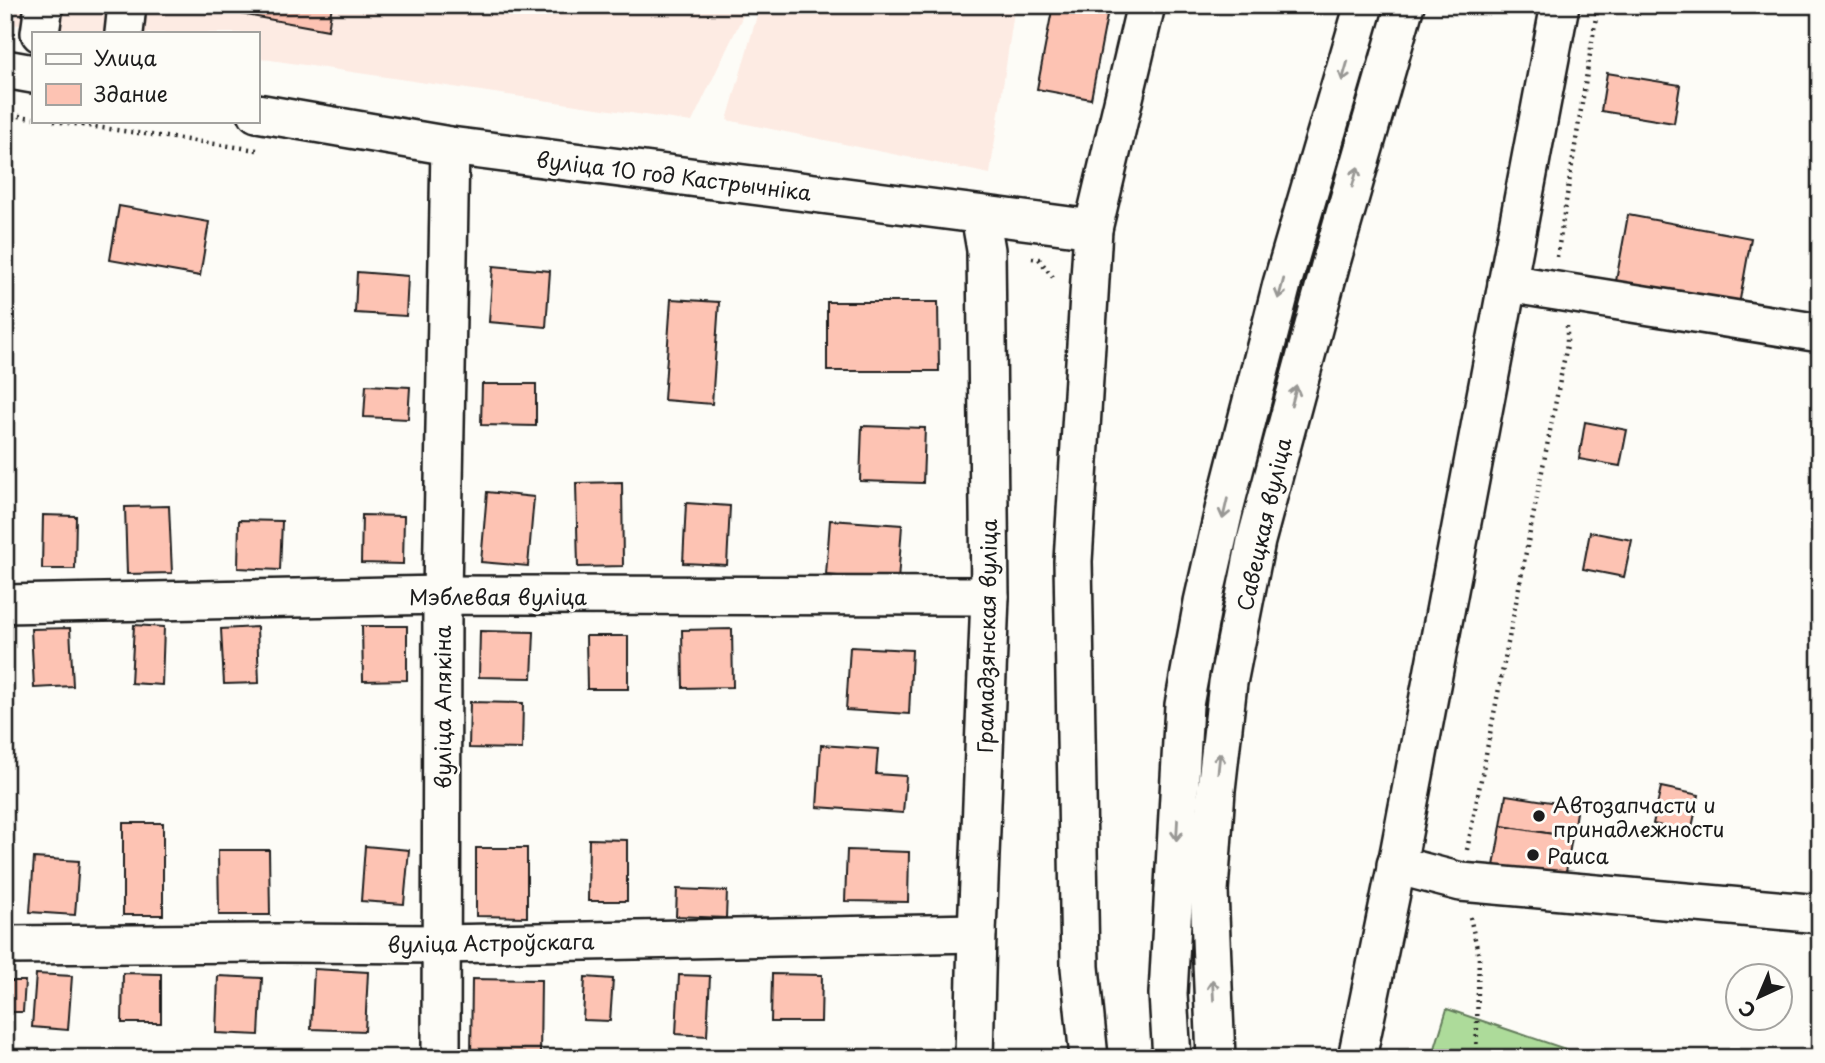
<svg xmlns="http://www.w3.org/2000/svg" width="1825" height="1063" viewBox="0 0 1825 1063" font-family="'Playpen Sans',sans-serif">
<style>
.built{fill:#fdebe3}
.green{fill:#addb9a;stroke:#647c5b;stroke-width:2}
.building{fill:#fdc3b3;stroke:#1c1c1c;stroke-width:2}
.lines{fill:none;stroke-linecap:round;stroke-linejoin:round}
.minor-casing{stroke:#1c1c1c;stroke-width:42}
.path{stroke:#1c1c1c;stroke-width:4.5;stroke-dasharray:2 5;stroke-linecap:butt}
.minor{stroke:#fdfcf7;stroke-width:37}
.oneway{stroke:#989794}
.poi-dot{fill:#1c1c1c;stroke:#fdfcf7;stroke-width:2.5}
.labels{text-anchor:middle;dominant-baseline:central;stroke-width:6;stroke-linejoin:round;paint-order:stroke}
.street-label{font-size:21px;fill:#1c1c1c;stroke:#fdfcf7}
.poi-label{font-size:21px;fill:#1c1c1c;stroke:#fdfcf7;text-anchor:start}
</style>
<rect width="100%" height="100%" fill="#fdfcf7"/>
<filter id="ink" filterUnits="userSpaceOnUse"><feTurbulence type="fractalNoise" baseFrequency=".0143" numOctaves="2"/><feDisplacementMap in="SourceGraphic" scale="14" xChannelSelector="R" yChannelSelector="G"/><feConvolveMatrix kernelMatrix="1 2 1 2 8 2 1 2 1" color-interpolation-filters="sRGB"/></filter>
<g filter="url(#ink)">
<g class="built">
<polygon points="5,5 748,5 692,122 257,58 257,33 76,33 5,23"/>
<polygon points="760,5 1015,5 990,174 727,120"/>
</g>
<polygon class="green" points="1447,1009 1592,1058 1432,1058"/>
<g class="building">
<polygon points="203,5 332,5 328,30 203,7"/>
<polygon points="1053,5 1109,5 1091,99 1037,89"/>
<polygon points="1607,73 1680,85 1674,123 1601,111"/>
<polygon points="119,206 209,222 200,276 110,260"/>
<polygon points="1628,215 1751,238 1739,305 1616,281"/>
<polygon points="493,266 550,271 546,327 489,322"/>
<polygon points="357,272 408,276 406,316 355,313"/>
<polygon points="671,299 719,302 712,404 664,400"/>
<polygon points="827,302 938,302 939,371 827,371"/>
<polygon points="482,384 536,384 536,426 481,425"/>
<polygon points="366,385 410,387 408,419 364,417"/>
<polygon points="1585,422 1627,430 1620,466 1579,459"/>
<polygon points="862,426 925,428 923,483 860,481"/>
<polygon points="622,482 623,566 578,567 576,483"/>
<polygon points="487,492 534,497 528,566 481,562"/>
<polygon points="686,503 730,506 727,565 683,563"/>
<polygon points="169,506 172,573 127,574 125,507"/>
<polygon points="43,515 76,516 75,569 42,569"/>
<polygon points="362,515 404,516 403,564 361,563"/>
<polygon points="239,520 282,521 280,570 238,568"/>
<polygon points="830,520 902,525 898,581 826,575"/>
<polygon points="1590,532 1632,540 1624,577 1583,569"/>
<polygon points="134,625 164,627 162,685 131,683"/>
<polygon points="362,626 407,626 407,680 363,681"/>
<polygon points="257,627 259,683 224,684 221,629"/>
<polygon points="70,628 73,686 34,688 31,629"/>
<polygon points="732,629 733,687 683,688 682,630"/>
<polygon points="480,631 534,632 532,678 479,677"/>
<polygon points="586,636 628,636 628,689 587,689"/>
<polygon points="850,647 912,650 909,714 846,710"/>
<polygon points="470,702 523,703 522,749 469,748"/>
<polygon points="821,745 878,749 876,774 906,776 903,813 817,807"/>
<polygon points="1661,787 1699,795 1691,832 1653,824"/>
<polygon points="1506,795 1577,806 1572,837 1501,826"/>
<rect x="123" y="823" width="40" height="92"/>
<polygon points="1501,826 1572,837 1564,884 1493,872"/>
<polygon points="589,839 627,840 627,901 588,901"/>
<polygon points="365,846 409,850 404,904 361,901"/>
<polygon points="476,848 527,848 527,917 476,916"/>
<polygon points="218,850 269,850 270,915 219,915"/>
<polygon points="847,850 909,852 908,902 845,901"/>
<polygon points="34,858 79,861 75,915 30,912"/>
<polygon points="677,889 727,891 726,918 676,916"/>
<polygon points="314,969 368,972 365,1031 311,1029"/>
<polygon points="123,973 161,974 161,1023 122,1023"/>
<polygon points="36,974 72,976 68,1030 32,1027"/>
<polygon points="772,974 822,975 821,1022 771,1022"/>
<polygon points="679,975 710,976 707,1036 676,1034"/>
<polygon points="218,976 262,978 259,1035 216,1033"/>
<polygon points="585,977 613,979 610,1021 583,1020"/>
<polygon points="472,979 541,980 540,1058 471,1058"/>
<polygon points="5,981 25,981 23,1012 5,1012"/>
</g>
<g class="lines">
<defs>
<g id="minor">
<polyline points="40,33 44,5"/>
<polyline points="124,33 127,5"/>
<polyline points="5,69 33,74"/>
<polyline points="257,113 450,146 1093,229"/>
<polyline points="1507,283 1820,333"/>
<polyline points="5,604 442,595 990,596"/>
<polyline points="1396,865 1461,882 1820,914"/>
<polyline points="5,945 280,943 442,944 977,933"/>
<polyline points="441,1058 442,595 450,146"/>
<polyline points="974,1058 977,933 990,596 986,250 980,215"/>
<polyline points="1089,1058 1080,967 1073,561 1093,229 1146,5"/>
<polyline points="1172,1058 1168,994 1184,705 1203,602 1225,506 1282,284 1364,5"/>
<polyline points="1216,1058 1209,891 1216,790 1228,683 1256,541 1330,266 1405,5"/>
<polyline points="1357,1058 1400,849 1560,5"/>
</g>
</defs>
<use href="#minor" class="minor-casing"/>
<g class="path">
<polyline points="5,114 33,118"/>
<polyline points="54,121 257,150"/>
<polyline points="1557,257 1598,5"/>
<polyline points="1032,258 1039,259 1055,280"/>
<polyline points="1467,850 1567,345 1567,326"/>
<polyline points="1470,917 1479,957 1476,1058"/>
</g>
<use href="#minor" class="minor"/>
</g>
<defs><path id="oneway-shaft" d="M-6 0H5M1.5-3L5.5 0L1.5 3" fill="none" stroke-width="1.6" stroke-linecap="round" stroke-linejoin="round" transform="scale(1.75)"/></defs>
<g class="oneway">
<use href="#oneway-shaft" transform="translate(1345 71) rotate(106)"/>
<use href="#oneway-shaft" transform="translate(1355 177) rotate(-74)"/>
<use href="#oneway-shaft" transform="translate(1281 289) rotate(105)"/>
<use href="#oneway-shaft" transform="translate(1294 396) rotate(-75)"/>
<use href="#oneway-shaft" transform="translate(1225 509) rotate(103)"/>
<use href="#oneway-shaft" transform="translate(1219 763) rotate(-84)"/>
<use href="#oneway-shaft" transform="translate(1177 830) rotate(93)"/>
<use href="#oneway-shaft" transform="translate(1213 990) rotate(-93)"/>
</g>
</g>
<g class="poi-dot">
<circle cx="1539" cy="816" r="7"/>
<circle cx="1533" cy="855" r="7"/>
</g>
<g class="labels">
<g class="street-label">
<text transform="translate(674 175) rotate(7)">вуліца 10 год Кастрычніка</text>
<text transform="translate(1263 524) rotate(-77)">Савецкая вуліца</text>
<text x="498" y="596">Мэблевая вуліца</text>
<text transform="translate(986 636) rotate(-89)">Грамадзянская вуліца</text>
<text transform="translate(442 707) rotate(-90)">вуліца Апякіна</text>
<text transform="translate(491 942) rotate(-1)">вуліца Астроўскага</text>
</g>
<g class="poi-label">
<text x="1553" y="804">Автозапчасти и<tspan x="1553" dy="24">принадлежности</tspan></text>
<text x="1547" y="855">Раиса</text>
</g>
</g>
<rect width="1825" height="1063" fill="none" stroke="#fdfcf7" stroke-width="28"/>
<rect x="14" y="14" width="1797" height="1035" fill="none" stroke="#1c1c1c" stroke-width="2.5" filter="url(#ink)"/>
<rect x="32" y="32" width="228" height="91" fill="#fdfcf7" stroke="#a3a29f" stroke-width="2"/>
<rect x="46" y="54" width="35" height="10" fill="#fdfcf7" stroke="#a3a29f" stroke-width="2"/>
<text x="94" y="66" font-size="21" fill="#1c1c1c">Улица</text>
<rect x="46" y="84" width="35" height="21" fill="#fdc3b3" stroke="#a3a29f" stroke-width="2"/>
<text x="94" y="102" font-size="21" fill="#1c1c1c">Здание</text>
<g transform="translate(1759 997) rotate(224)"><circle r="33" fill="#fdfcf7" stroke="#a3a29f" stroke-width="2"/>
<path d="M0-5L12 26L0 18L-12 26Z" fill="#1c1c1c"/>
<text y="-10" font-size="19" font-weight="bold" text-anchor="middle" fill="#1c1c1c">С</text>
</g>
</svg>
